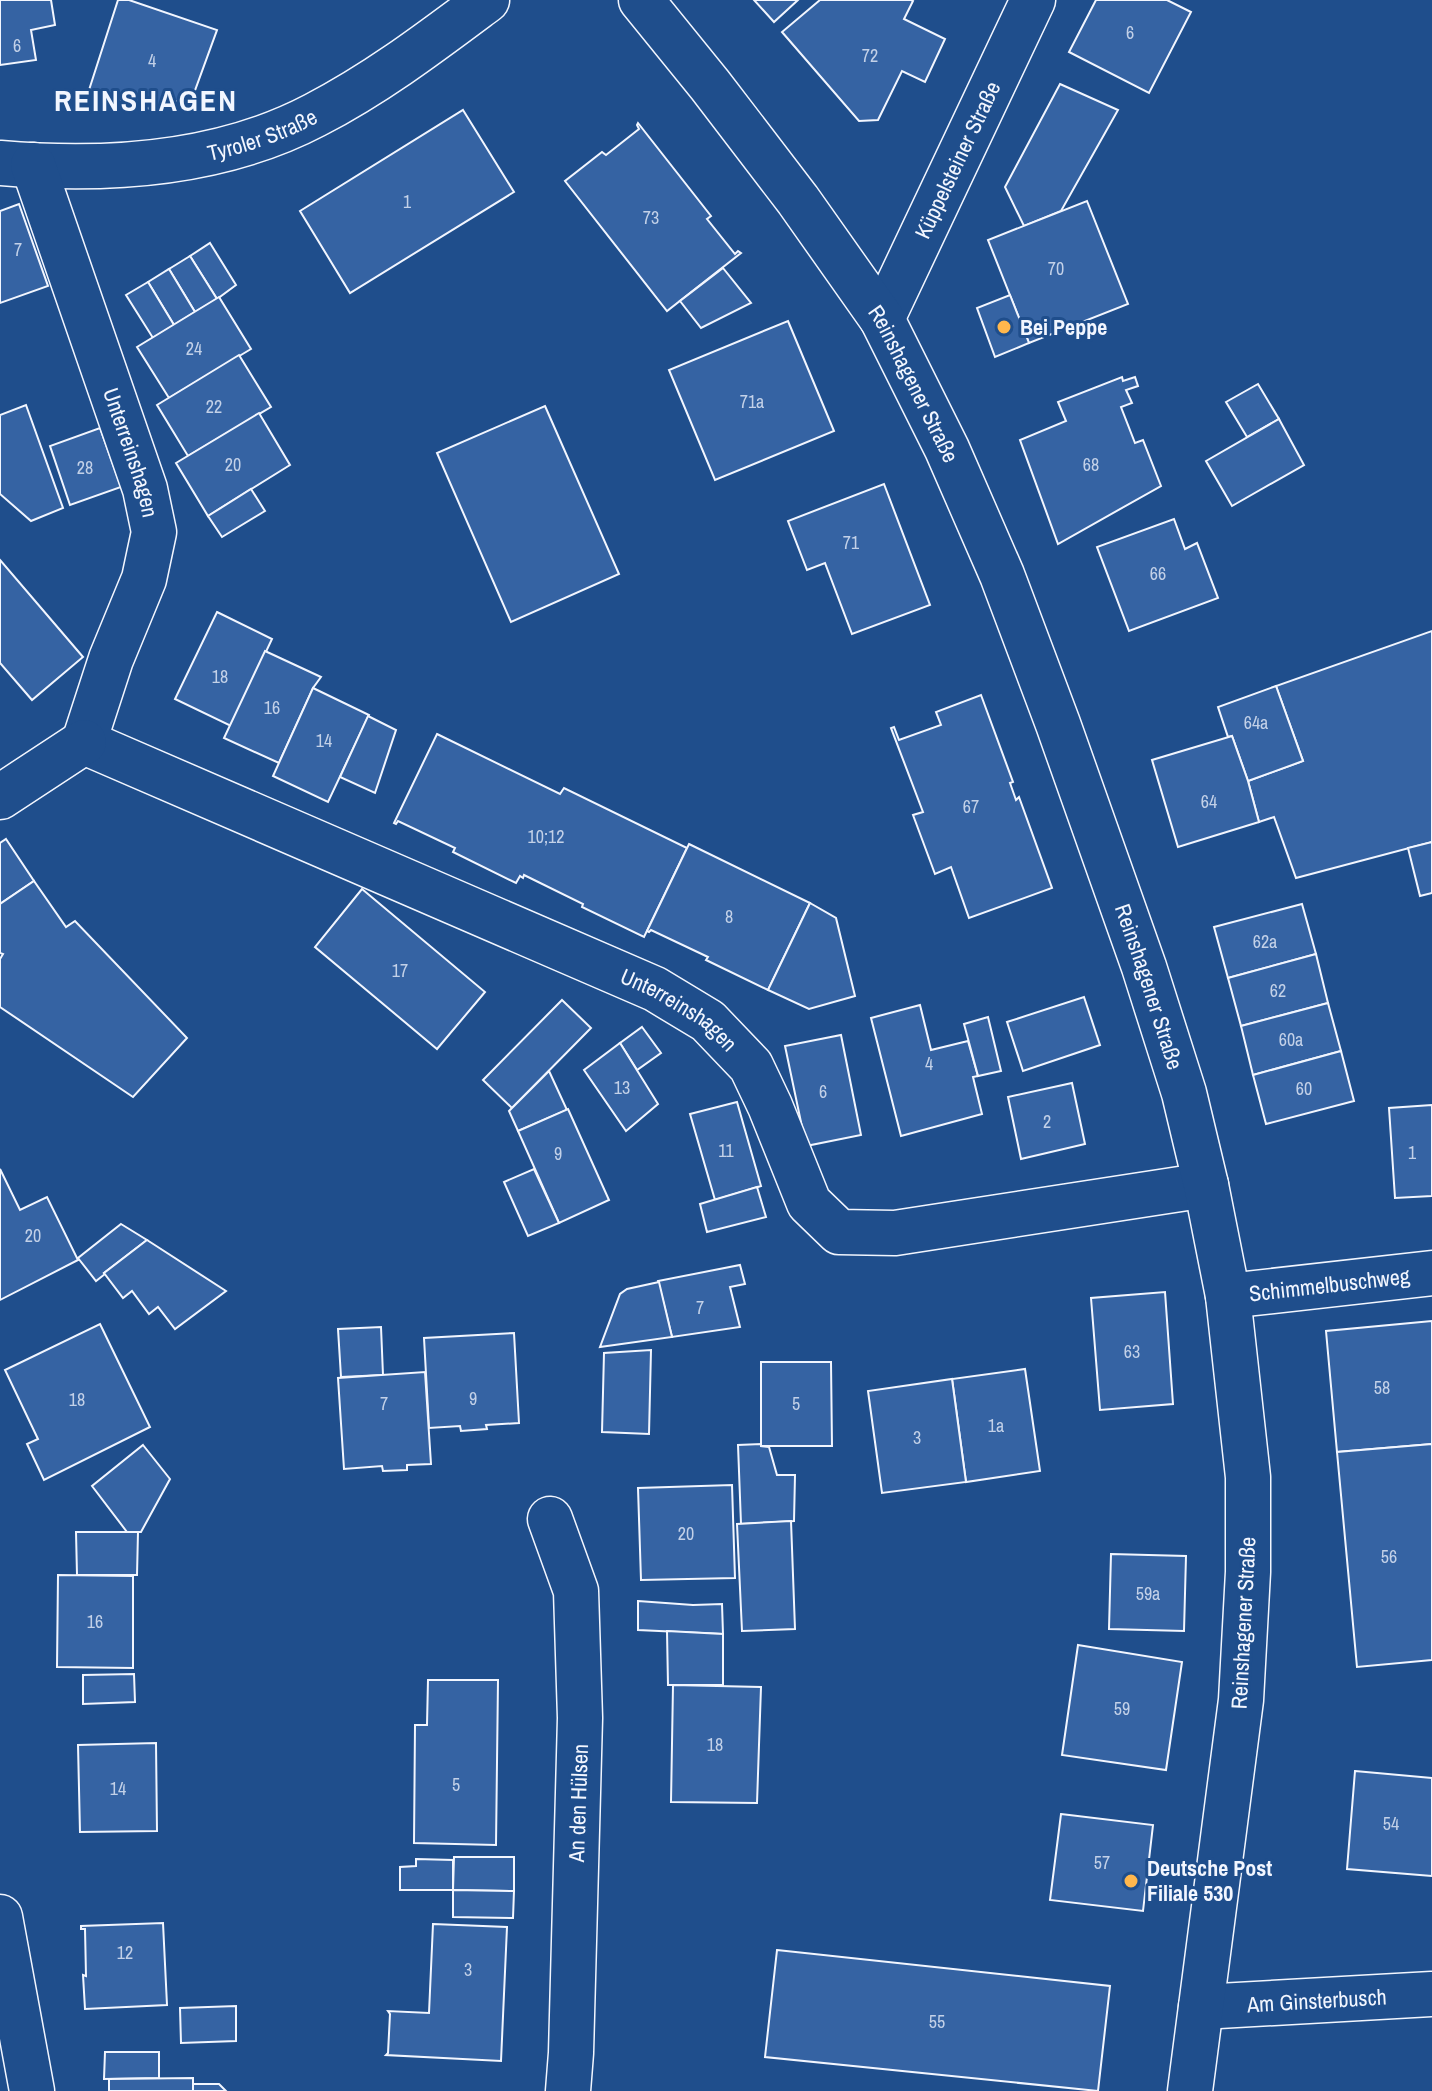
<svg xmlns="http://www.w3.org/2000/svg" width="1432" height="2091" viewBox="0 0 1432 2091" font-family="'Archivo Narrow',sans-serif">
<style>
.building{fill:#3563a3;stroke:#f2f6ff;stroke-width:2}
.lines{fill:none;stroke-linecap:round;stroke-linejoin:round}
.minor-casing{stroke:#f2f6ff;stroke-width:47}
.major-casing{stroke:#f2f6ff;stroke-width:47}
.minor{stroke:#1f4e8c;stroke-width:44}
.major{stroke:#1f4e8c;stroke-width:44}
.poi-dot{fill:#ffb74d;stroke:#1f4e8c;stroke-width:3}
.labels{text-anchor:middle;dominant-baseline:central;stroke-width:6;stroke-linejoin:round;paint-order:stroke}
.number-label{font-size:18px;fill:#c3d1e8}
.street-label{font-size:22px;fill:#f2f6ff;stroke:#1f4e8c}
.poi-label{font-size:22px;font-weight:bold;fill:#f2f6ff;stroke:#1f4e8c;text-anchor:start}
.district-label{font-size:30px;font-weight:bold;letter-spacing:2px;fill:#f2f6ff;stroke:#1f4e8c}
</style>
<rect width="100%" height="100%" fill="#1f4e8c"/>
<g class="building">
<polygon points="0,0 51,0 55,25 31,30 36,60 0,65"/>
<polygon points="118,0 129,0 217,30 190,104 164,99 160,112 89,90"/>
<polygon points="754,0 798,0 774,22"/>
<polygon points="820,0 911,0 913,1 904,19 945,39 925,82 902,71 878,120 859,121 782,32"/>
<polygon points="1096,0 1167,0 1191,12 1149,93 1069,52"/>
<polygon points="1060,84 1118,110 1061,211 1024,226 1005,187"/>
<polygon points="463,110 514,192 350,293 300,211"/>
<polygon points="638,123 711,216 707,219 735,254 738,251 741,253 667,311 565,181 602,152 606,155 639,129 637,125"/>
<polygon points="1087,201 1128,304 1029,343 988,240"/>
<polygon points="19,204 48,286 0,303 0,211"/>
<polygon points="210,243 236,285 217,299 190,256"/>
<polygon points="190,256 217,299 195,312 169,269"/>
<polygon points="723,268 751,303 701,328 680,301"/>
<polygon points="169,269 195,312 174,325 148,282"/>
<polygon points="148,282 174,325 153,338 126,295"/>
<polygon points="1010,295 1029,343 995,357 977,308"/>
<polygon points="219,297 251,349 169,398 137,347"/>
<polygon points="788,321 834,431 715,480 669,370"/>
<polygon points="239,355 271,407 188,456 157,405"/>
<polygon points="1122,377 1123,381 1135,377 1138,386 1126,390 1132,403 1121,407 1135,443 1143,440 1161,486 1058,544 1020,440 1066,421 1058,402"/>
<polygon points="1258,384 1279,419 1247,437 1226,402"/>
<polygon points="26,405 63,508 31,521 0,494 0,415"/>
<polygon points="545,406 619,574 511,622 437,453"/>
<polygon points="259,413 290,465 208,516 176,463"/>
<polygon points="1279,419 1304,465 1232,506 1206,461"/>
<polygon points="100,428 121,487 70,505 50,446"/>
<polygon points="884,484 930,605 852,634 825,563 807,570 788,521"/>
<polygon points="251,489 265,511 222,537 208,516"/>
<polygon points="1174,519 1185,549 1197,543 1218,598 1129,631 1097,547"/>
<polygon points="0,560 83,657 32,700 0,663"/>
<polygon points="217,612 272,639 231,726 175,699"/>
<polygon points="1432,631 1432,842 1296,878 1274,817 1259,822 1248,781 1303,761 1276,686"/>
<polygon points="265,651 321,677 313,688 279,763 224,738"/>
<polygon points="1276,686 1303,761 1248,781 1232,736 1228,737 1218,707"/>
<polygon points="313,688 369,715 328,802 273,776"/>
<polygon points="981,695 1013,782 1010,783 1016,800 1019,797 1052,888 969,918 951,867 935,874 913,815 923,812 891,728 894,727 899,740 941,725 936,712"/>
<polygon points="368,716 396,730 375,793 340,777"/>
<polygon points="437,734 560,794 564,788 687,848 644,937 582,907 583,904 524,875 523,878 520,876 516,883 453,852 455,848 398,821 396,824 394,823"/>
<polygon points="1232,736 1248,781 1259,822 1178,847 1152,760"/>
<polygon points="6,839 34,881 0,904 0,843"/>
<polygon points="1432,842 1432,893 1420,896 1408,848"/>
<polygon points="689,844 810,903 768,990 706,960 708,957 651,930 649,932 647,931"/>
<polygon points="34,881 66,927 75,921 187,1038 133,1097 0,1007 0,959 3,954 0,953 0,904"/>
<polygon points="362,889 485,992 437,1049 315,947"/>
<polygon points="810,903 836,918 855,996 809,1009 768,990"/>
<polygon points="1302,904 1316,954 1228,978 1214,927"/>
<polygon points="1316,954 1328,1003 1241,1026 1228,978"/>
<polygon points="1084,997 1100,1045 1023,1071 1007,1022"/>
<polygon points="562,1000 591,1028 512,1108 483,1080"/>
<polygon points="1328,1003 1341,1051 1253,1075 1241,1026"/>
<polygon points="920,1005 931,1050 968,1041 978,1076 973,1077 982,1114 901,1136 871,1018"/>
<polygon points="988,1017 1001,1071 978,1076 964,1024"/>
<polygon points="642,1027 661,1053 637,1070 620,1043"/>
<polygon points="841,1035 861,1135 806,1146 785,1046"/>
<polygon points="620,1043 658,1104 626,1131 584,1070"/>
<polygon points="1341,1051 1354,1101 1266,1124 1253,1075"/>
<polygon points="549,1071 567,1110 518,1131 509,1111"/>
<polygon points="1072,1083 1085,1144 1021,1159 1008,1097"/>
<polygon points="737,1102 761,1186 715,1200 690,1114"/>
<polygon points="1432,1105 1432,1196 1395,1198 1389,1108"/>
<polygon points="568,1109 609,1200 559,1223 518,1131"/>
<polygon points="0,1169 20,1210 47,1197 78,1260 0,1300"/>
<polygon points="534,1169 559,1223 528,1236 504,1182"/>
<polygon points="757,1187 766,1217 707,1232 700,1204"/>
<polygon points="121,1224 147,1240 104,1273 105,1274 96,1281 78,1258"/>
<polygon points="147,1240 226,1291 175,1329 158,1307 149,1314 132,1291 123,1298 104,1273"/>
<polygon points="740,1265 745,1284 730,1287 740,1327 672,1337 658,1281"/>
<polygon points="659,1282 672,1337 600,1347 620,1294 627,1289"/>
<polygon points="1165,1292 1173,1404 1100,1410 1091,1298"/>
<polygon points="1432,1321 1432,1444 1337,1452 1326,1331"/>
<polygon points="100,1324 150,1427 44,1480 27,1444 38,1439 5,1370"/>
<polygon points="381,1327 383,1375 341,1377 338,1329"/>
<polygon points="514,1333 519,1423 486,1425 487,1429 461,1431 460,1426 429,1428 424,1338"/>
<polygon points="651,1350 649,1434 602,1432 604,1353"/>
<polygon points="761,1362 831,1362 832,1446 761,1446"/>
<polygon points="1025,1369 1040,1471 966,1482 952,1379"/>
<polygon points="425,1372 431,1464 407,1465 407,1470 383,1471 382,1466 344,1469 338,1378"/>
<polygon points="952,1379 966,1482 882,1493 868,1391"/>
<polygon points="761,1444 761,1446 769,1447 777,1475 795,1475 794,1521 741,1524 738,1445"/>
<polygon points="1432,1444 1432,1660 1357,1667 1337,1452"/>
<polygon points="143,1445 170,1479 141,1532 127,1532 92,1486"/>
<polygon points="732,1485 735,1578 641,1580 638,1488"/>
<polygon points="791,1521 795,1629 742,1631 737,1524"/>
<polygon points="76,1532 138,1532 137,1575 77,1575"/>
<polygon points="1111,1554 1186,1556 1184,1631 1109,1629"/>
<polygon points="58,1575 133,1576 133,1668 57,1667"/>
<polygon points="638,1601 693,1605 722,1604 723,1634 638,1630"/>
<polygon points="667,1631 723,1634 723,1685 668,1685"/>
<polygon points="1078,1645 1182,1662 1166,1770 1062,1755"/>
<polygon points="134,1674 135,1702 83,1704 83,1675"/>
<polygon points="428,1680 498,1680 496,1845 414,1843 415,1725 427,1725"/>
<polygon points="673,1685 761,1687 757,1803 671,1802"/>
<polygon points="156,1743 157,1831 80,1832 78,1745"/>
<polygon points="1355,1771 1432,1778 1432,1876 1347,1869"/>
<polygon points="1061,1814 1153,1825 1143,1911 1050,1900"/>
<polygon points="454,1857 514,1857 514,1891 453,1890"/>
<polygon points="416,1859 453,1860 453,1890 400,1890 400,1867 416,1866"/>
<polygon points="453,1890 514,1891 513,1918 453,1917"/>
<polygon points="163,1923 167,2005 85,2009 83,1975 86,1976 85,1929 81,1929 81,1926"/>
<polygon points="433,1924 507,1927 501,2061 386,2055 388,2053 390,2014 388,2011 429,2013"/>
<polygon points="777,1950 1110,1986 1098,2091 765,2057"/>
<polygon points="236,2006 236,2041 181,2043 180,2008"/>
<polygon points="105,2052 159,2052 159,2078 104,2079"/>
<polygon points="193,2078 193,2091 109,2091 109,2079"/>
<polygon points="193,2084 219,2084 226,2091 193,2091"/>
</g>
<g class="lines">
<defs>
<g id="minor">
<path id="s1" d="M0,163C105,172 220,165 315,115C377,83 432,41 487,0"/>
<path id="s2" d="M33,165L145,489L154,532L144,579L111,659L84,742L655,989L708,1021L751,1066L770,1106L809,1203L839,1232L895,1233L1206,1185"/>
<path id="s3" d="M882,319L1033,0"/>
<polyline points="0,797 84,742"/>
<path id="s4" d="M1228,1296L1432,1273"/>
<polyline points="550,1519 576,1591 580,1718 571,2053 568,2091"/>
<polyline points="0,1917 32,2091"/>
<path id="s5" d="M1201,2007L1432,1994"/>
</g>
<g id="major">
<path id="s6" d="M641,0L710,85L798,200L882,319L947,449L1002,575L1058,724L1144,967L1184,1093L1206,1185L1228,1296L1248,1477V1572L1241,1700L1190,2091"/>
</g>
</defs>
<use href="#minor" class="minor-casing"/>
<use href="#major" class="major-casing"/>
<use href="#minor" class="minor"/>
<use href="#major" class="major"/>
</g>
<g class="poi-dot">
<circle cx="1004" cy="327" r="8"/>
<circle cx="1131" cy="1881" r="8"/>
</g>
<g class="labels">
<g class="number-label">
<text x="1130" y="32">6</text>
<text x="17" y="45">6</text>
<text x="870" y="55">72</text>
<text x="152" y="60">4</text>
<text x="407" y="201">1</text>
<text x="651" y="217">73</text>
<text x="18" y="249">7</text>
<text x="1056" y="268">70</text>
<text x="194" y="348">24</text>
<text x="752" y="401">71a</text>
<text x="214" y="406">22</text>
<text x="233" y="464">20</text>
<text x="1091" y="464">68</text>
<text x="85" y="467">28</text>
<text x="851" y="542">71</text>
<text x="1158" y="573">66</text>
<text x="220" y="676">18</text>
<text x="272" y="707">16</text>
<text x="1256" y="722">64a</text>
<text x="324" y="740">14</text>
<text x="1209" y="801">64</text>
<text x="971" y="806">67</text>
<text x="546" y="836">10;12</text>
<text x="729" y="916">8</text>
<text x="1265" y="941">62a</text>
<text x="400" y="970">17</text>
<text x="1278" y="990">62</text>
<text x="1291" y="1039">60a</text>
<text x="929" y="1063">4</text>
<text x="622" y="1087">13</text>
<text x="1304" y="1088">60</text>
<text x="823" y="1091">6</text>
<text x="1047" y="1121">2</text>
<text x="726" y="1150">11</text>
<text x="1412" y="1152">1</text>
<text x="558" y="1153">9</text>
<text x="33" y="1235">20</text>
<text x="700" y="1307">7</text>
<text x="1132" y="1351">63</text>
<text x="1382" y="1387">58</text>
<text x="473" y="1398">9</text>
<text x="77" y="1399">18</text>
<text x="384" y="1403">7</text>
<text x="796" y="1403">5</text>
<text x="996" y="1425">1a</text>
<text x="917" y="1437">3</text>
<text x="686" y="1533">20</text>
<text x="1389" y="1556">56</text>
<text x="1148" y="1593">59a</text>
<text x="95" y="1621">16</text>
<text x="1122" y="1708">59</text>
<text x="715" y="1744">18</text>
<text x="456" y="1784">5</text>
<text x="118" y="1788">14</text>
<text x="1391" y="1823">54</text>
<text x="1102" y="1862">57</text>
<text x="125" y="1952">12</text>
<text x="468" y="1969">3</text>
<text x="937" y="2021">55</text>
</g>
<g class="street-label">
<text stroke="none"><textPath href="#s1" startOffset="266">Tyroler Straße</textPath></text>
<text stroke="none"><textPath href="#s3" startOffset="176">Küppelsteiner Straße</textPath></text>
<text stroke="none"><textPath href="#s6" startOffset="472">Reinshagener Straße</textPath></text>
<text stroke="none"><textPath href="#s2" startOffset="304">Unterreinshagen</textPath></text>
<text stroke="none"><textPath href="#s6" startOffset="1120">Reinshagener Straße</textPath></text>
<text stroke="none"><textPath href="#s2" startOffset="1262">Unterreinshagen</textPath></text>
<text stroke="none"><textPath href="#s4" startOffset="102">Schimmelbuschweg</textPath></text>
<text transform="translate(1243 1623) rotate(-87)">Reinshagener Straße</text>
<text transform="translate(578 1803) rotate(-88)">An den Hülsen</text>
<text stroke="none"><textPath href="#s5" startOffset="116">Am Ginsterbusch</textPath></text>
</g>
<g class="poi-label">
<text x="1020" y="327">Bei Peppe</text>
<text x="1147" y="1868">Deutsche Post<tspan x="1147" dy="25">Filiale 530</tspan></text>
</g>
<g class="district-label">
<text x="146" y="100">REINSHAGEN</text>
</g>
</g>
</svg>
